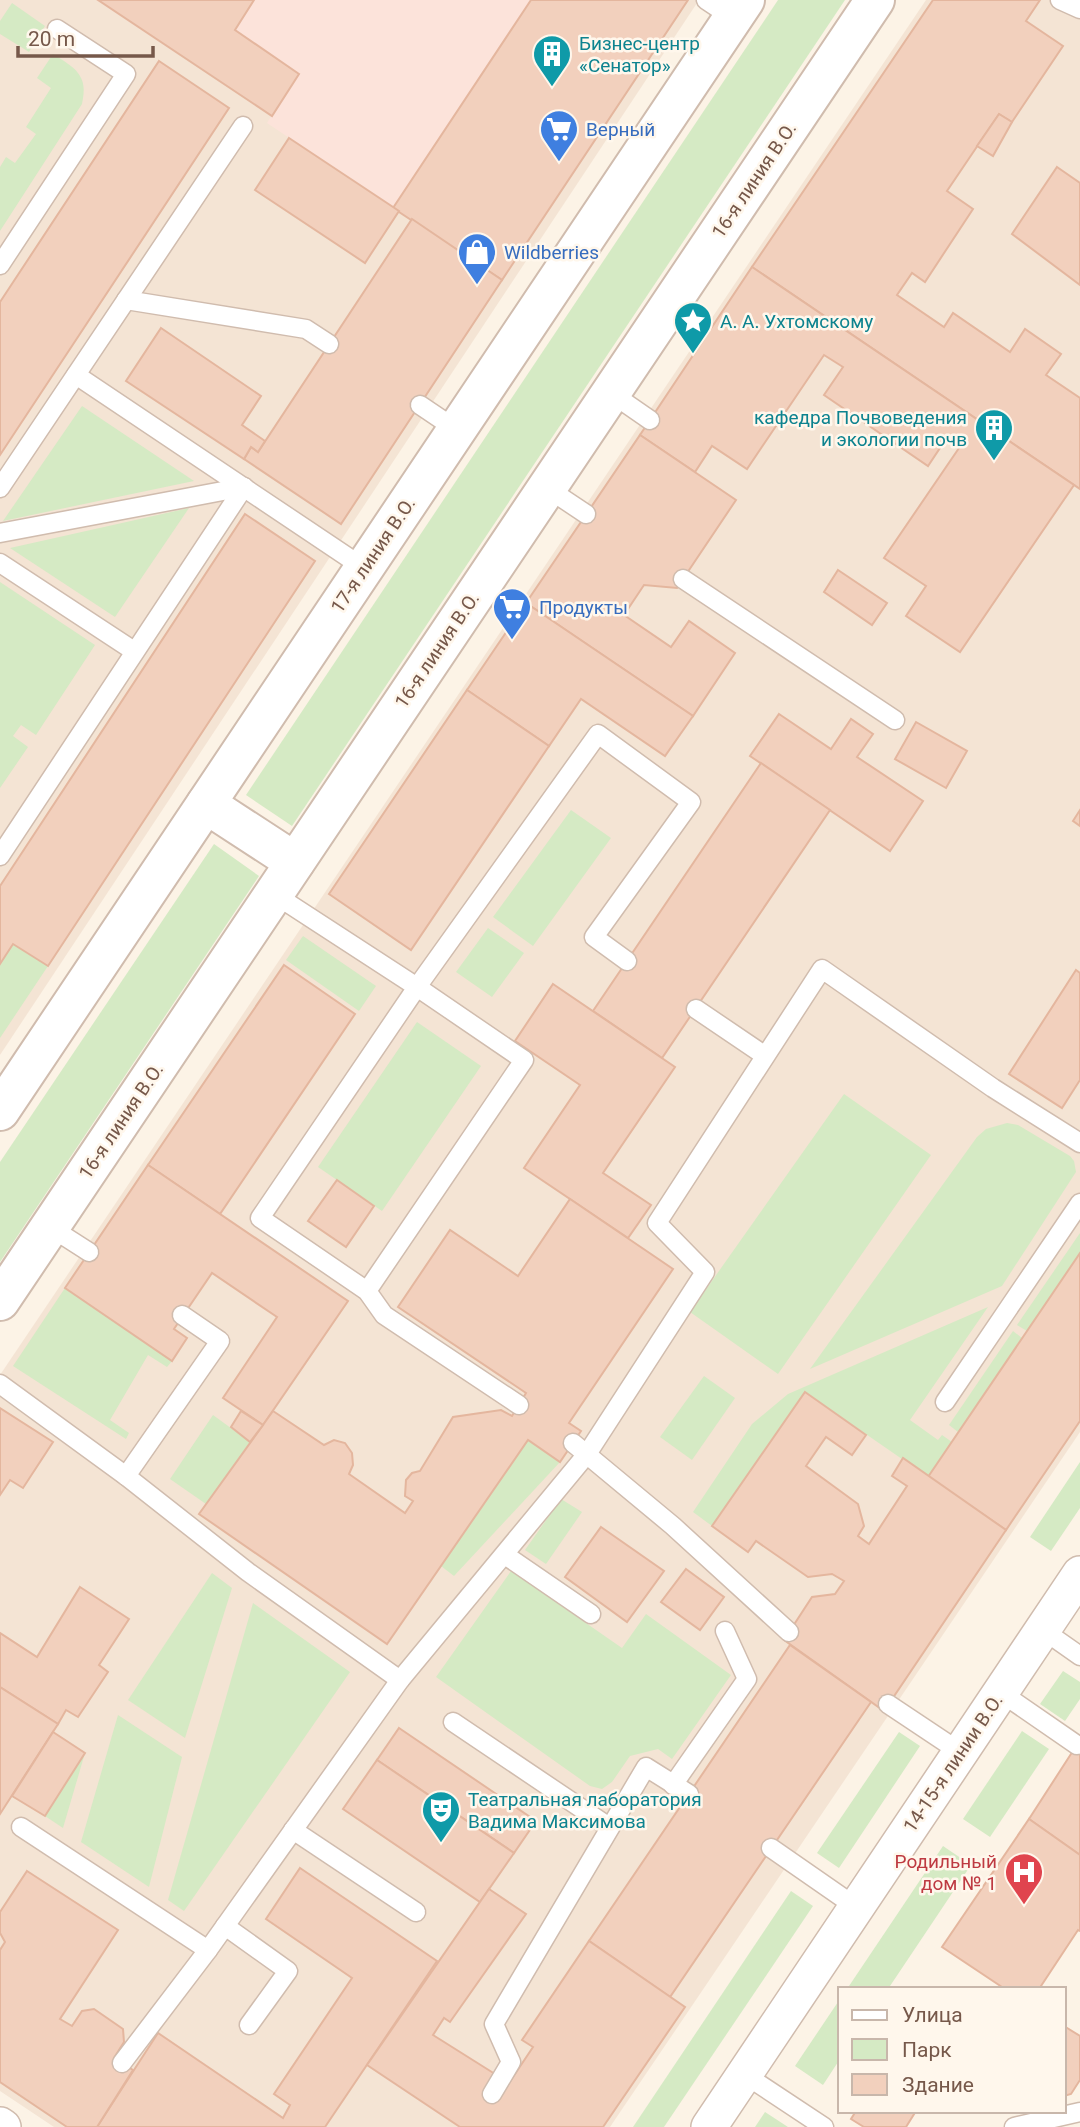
<svg xmlns="http://www.w3.org/2000/svg" width="1080" height="2127" viewBox="0 0 1080 2127" font-family="Roboto,sans-serif">
<style>
.residential{fill:#f4e4d4}
.commercial{fill:#fce3da}
.green{fill:#d5eac4}
.building{fill:#f2d0bd;stroke:#e4b69e;stroke-width:2}
.lines{fill:none;stroke-linecap:round;stroke-linejoin:round}
.service-casing{stroke:#d0bcae;stroke-width:21}
.minor-casing{stroke:#d0bcae;stroke-width:38}
.tertiary-casing{stroke:#d0bcae;stroke-width:42}
.service{stroke:#fff;stroke-width:18}
.minor{stroke:#fff;stroke-width:35}
.tertiary{stroke:#fff;stroke-width:38}
.labels{text-anchor:middle;dominant-baseline:central;stroke-width:5;stroke-linejoin:round;paint-order:stroke}
.culture-label{font-size:19px;fill:#0d838f;stroke:#fff7ec;text-anchor:start}
.shop-label{font-size:19px;fill:#366cbe;stroke:#fff7ec;text-anchor:start}
.street-label{font-size:19px;fill:#76584a;stroke:#fff7ec}
.health-label{font-size:19px;fill:#be3a42;stroke:#fff7ec;text-anchor:end}
</style>
<rect width="100%" height="100%" fill="#fcf3e6"/>
<g class="residential">
<polygon points="0,0 699,0 0,1055"/>
<polygon points="926,0 1080,0 1080,1432 610,2127 54,2127 0,2091 0,1375"/>
</g>
<polygon class="commercial" points="98,0 688,0 502,280 267,123 272,115"/>
<g class="green">
<polygon points="778,0 845,0 292,826 246,795"/>
<polygon points="12,3 45,26 29,52 0,34 0,21"/>
<path d="M53,54C75,68 89,75 82,104L0,231V167L6,157L15,163L36,134L26,127L51,88L37,78Z"/>
<polygon points="82,406 194,481 3,521"/>
<polygon points="189,508 115,617 10,548"/>
<polygon points="0,582 95,645 36,735 21,725 13,736 28,747 0,788"/>
<polygon points="571,810 611,838 533,946 493,917"/>
<polygon points="214,844 259,876 0,1262 0,1162"/>
<polygon points="488,928 524,953 492,997 456,972"/>
<polygon points="303,936 376,986 359,1011 286,960"/>
<polygon points="13,944 48,966 0,1038 0,964"/>
<polygon points="417,1022 481,1066 382,1211 318,1167"/>
<polygon points="844,1094 931,1155 778,1374 690,1312"/>
<polygon points="1007,1123 1018,1125 1070,1156 1074,1161 1076,1172 1002,1286 810,1369 977,1137 986,1129"/>
<polygon points="1080,1233 1080,1253 1027,1331 1017,1325"/>
<polygon points="65,1288 172,1361 167,1367 148,1355 110,1420 129,1433 126,1439 13,1366"/>
<polygon points="988,1307 910,1420 938,1440 942,1435 952,1442 928,1477 805,1392 712,1526 693,1512 752,1424 788,1394"/>
<polygon points="1013,1331 1022,1338 958,1432 949,1425"/>
<polygon points="704,1376 735,1398 692,1460 660,1437"/>
<polygon points="213,1415 250,1442 206,1504 170,1479"/>
<polygon points="528,1440 560,1462 454,1576 441,1566"/>
<polygon points="1080,1462 1080,1508 1051,1551 1030,1537"/>
<polygon points="561,1499 582,1512 546,1564 525,1550"/>
<polygon points="511,1571 622,1648 646,1614 731,1675 672,1759 658,1749 630,1756 612,1782 602,1789 590,1786 436,1677"/>
<polygon points="212,1573 232,1588 185,1738 128,1700"/>
<polygon points="253,1603 350,1672 184,1911 168,1900"/>
<polygon points="1063,1671 1080,1682 1080,1699 1065,1721 1040,1704"/>
<polygon points="118,1715 182,1757 149,1887 81,1842"/>
<polygon points="1022,1731 1049,1749 990,1837 963,1819"/>
<polygon points="899,1732 920,1746 839,1868 817,1853"/>
<polygon points="85,1753 63,1828 45,1816"/>
<polygon points="943,1846 971,1865 888,1989 847,1989"/>
<polygon points="791,1891 813,1906 664,2127 633,2127"/>
<polygon points="840,1999 840,2059 823,2085 795,2066"/>
<polygon points="765,2112 788,2127 755,2127"/>
</g>
<g class="building">
<polygon points="98,0 254,0 235,30 299,74 272,116"/>
<polygon points="531,0 688,0 502,280 393,208"/>
<polygon points="933,0 1040,0 1026,21 1063,46 1012,122 999,114 947,191 973,209 925,282 912,273 897,295 944,327 953,313 1010,352 1025,329 1061,354 1046,375 1080,398 1080,489 752,267"/>
<polygon points="159,61 229,108 0,455 0,302"/>
<polygon points="999,114 1012,122 993,156 977,146"/>
<polygon points="289,138 399,211 365,263 255,190"/>
<polygon points="1057,167 1080,183 1080,285 1012,234"/>
<polygon points="412,219 502,280 341,524 244,459 251,447 258,452"/>
<polygon points="752,267 1074,485 960,652 906,616 926,586 884,558 959,448 946,439 928,466 824,395 843,367 824,355 747,469 712,446 695,472 640,435"/>
<polygon points="161,328 261,396 242,425 265,441 258,452 251,447 244,459 126,381"/>
<polygon points="640,435 736,500 677,588 644,585 624,615 671,647 689,621 735,653 693,716 526,603"/>
<polygon points="245,514 315,561 48,966 13,944 0,964 0,886"/>
<polygon points="838,570 887,603 872,625 824,592"/>
<polygon points="526,603 693,716 665,756 581,699 549,746 467,690"/>
<polygon points="467,690 549,746 411,950 329,894"/>
<polygon points="779,714 831,749 851,719 873,734 857,757 923,801 890,851 750,756"/>
<polygon points="916,722 967,751 946,788 895,759"/>
<polygon points="761,763 830,810 662,1058 593,1011"/>
<polygon points="1080,810 1080,826 1073,821"/>
<polygon points="284,965 355,1014 220,1214 148,1165"/>
<polygon points="1076,970 1080,973 1080,1080 1062,1108 1009,1074"/>
<polygon points="553,984 675,1067 603,1173 651,1205 628,1238 524,1168 580,1085 515,1041"/>
<polygon points="148,1165 348,1301 263,1425 223,1398 277,1317 212,1273 174,1329 187,1338 172,1361 65,1288"/>
<polygon points="337,1180 374,1206 346,1247 308,1221"/>
<polygon points="570,1199 673,1269 569,1423 581,1431 560,1462 528,1440 387,1644 199,1514 273,1411 324,1445 334,1440 345,1443 352,1453 353,1465 349,1474 405,1513 413,1501 405,1496 406,1480 412,1473 420,1471 453,1417 501,1410 512,1416 526,1393 398,1307 450,1230 518,1276"/>
<polygon points="1080,1253 1080,1421 1006,1530 928,1477"/>
<polygon points="805,1392 866,1435 852,1455 826,1437 806,1466 858,1504 864,1526 858,1536 869,1544 907,1486 892,1476 903,1458 1006,1530 884,1711 784,1640 812,1597 835,1594 844,1581 832,1574 808,1577 756,1541 748,1552 712,1526"/>
<polygon points="0,1408 53,1442 23,1488 10,1480 0,1495"/>
<polygon points="241,1411 263,1425 250,1442 231,1427"/>
<polygon points="601,1527 664,1571 627,1622 565,1577"/>
<polygon points="686,1569 724,1597 700,1630 661,1602"/>
<polygon points="80,1587 129,1619 99,1665 108,1672 78,1717 66,1710 58,1724 0,1687 0,1633 37,1657"/>
<polygon points="790,1645 871,1702 670,1997 589,1941"/>
<polygon points="0,1687 58,1724 0,1814"/>
<polygon points="399,1728 536,1821 514,1853 377,1760"/>
<polygon points="53,1732 85,1753 45,1816 12,1796"/>
<polygon points="1080,1740 1080,1855 1029,1819"/>
<polygon points="377,1760 514,1853 480,1902 343,1809"/>
<polygon points="1029,1819 1080,1855 1080,1931 1078,1930 1039,1989 1005,1989 942,1947"/>
<polygon points="300,1868 437,1961 325,2127 97,2127 158,2033 283,2118 290,2105 274,2094 352,1978 266,1919"/>
<polygon points="27,1871 118,1930 60,2019 72,2026 82,2011 94,2009 123,2029 124,2042 114,2058 133,2070 97,2127 67,2127 0,2082 0,1950 5,1942 0,1933 0,1912"/>
<polygon points="489,1889 526,1914 450,2022 444,2018 433,2035 495,2074 499,2098 533,2047 522,2040 589,1941 685,2007 603,2127 460,2127 367,2065"/>
<polygon points="1064,2026 1080,2036 1080,2080 1071,2094 1064,2096"/>
<polygon points="856,2111 916,2111 906,2127 864,2127 851,2119"/>
</g>
<g class="lines">
<defs>
<g id="service">
<polyline points="706,0 733,18"/>
<polyline points="1060,0 1080,9"/>
<polyline points="0,265 126,74 57,29"/>
<polyline points="126,300 306,329 329,344"/>
<polyline points="76,375 364,568"/>
<polyline points="611,393 650,420"/>
<polyline points="420,405 457,430"/>
<polyline points="0,488 243,126"/>
<polyline points="547,488 586,514"/>
<polyline points="0,533 244,487"/>
<polyline points="0,563 134,651"/>
<polyline points="683,579 895,720"/>
<polyline points="0,856 244,487"/>
<polyline points="274,894 417,987 260,1218 367,1291 384,1315 519,1405"/>
<polyline points="696,1009 764,1055"/>
<polyline points="50,1227 89,1252"/>
<polyline points="367,1291 524,1060 417,987 598,734 691,802 594,937 627,961"/>
<polyline points="0,1384 126,1476 248,1572 400,1680"/>
<polyline points="945,1402 1080,1203"/>
<polyline points="573,1443 673,1526 789,1632"/>
<polyline points="126,1476 220,1341 182,1315"/>
<polyline points="505,1555 591,1614"/>
<polyline points="1043,1630 1080,1656"/>
<polyline points="1000,1692 1077,1745"/>
<polyline points="888,1704 960,1752"/>
<polyline points="453,1722 609,1827"/>
<polyline points="673,1785 747,1679 725,1631"/>
<polyline points="21,1827 208,1950"/>
<polyline points="293,1830 416,1912"/>
<polyline points="771,1848 856,1907"/>
<polyline points="225,1926 288,1971 249,2025"/>
<polyline points="122,2063 208,1950 400,1680 587,1454 705,1272 657,1223 822,969 993,1088 1080,1143"/>
<polyline points="744,2074 824,2127"/>
<polyline points="492,2094 511,2062 494,2024 646,1767 689,1794"/>
<polyline points="1014,2127 1080,2112"/>
</g>
<g id="minor">
<polyline points="0,2125 3,2127"/>
<polyline points="709,2127 1080,1574"/>
</g>
<g id="tertiary">
<polyline points="206,804 295,862"/>
<polyline points="0,1111 745,0"/>
<polyline points="0,1301 875,0"/>
</g>
</defs>
<use href="#service" class="service-casing"/>
<use href="#minor" class="minor-casing"/>
<use href="#tertiary" class="tertiary-casing"/>
<use href="#service" class="service"/>
<use href="#minor" class="minor"/>
<use href="#tertiary" class="tertiary"/>
</g>
<defs>
<symbol id="building-pin" viewBox="-11 -11 22 30"><path d="M0 17L-7.5 6A9.5 9.5 0 1 1 7.5 6Z" fill="#0f9aa8" stroke="#fff7ec"/><path d="M-4-6H4V6H1V3H-1V6H-4ZM-2.5-4.3h1.7v1.8h-1.7ZM.8-4.3h1.7v1.8H.8ZM-2.5-1h1.7V.8h-1.7ZM.8-1h1.7V.8H.8Z" fill="#fff"/></symbol>
<symbol id="supermarket-pin" viewBox="-11 -11 22 30"><path d="M0 17L-7.5 6A9.5 9.5 0 1 1 7.5 6Z" fill="#3f7fe0" stroke="#fff7ec"/><path d="M-6-5.5h2.5l.6 2H6L4.5 2H-2.5L-4.4-4H-6ZM-1.5 3.2a1.3 1.3 0 1 0 .1 0ZM3 3.2a1.3 1.3 0 1 0 .1 0Z" fill="#fff"/></symbol>
<symbol id="shop-pin" viewBox="-11 -11 22 30"><path d="M0 17L-7.5 6A9.5 9.5 0 1 1 7.5 6Z" fill="#3f7fe0" stroke="#fff7ec"/><path d="M-5-2.5h2.3a2.7 3.5 0 0 1 5.4 0H5L5.5 6h-11ZM-1.5-2.5h3a1.5 2.3 0 0 0-3 0Z" fill="#fff"/></symbol>
<symbol id="sight-pin" viewBox="-11 -11 22 30"><path d="M0 17L-7.5 6A9.5 9.5 0 1 1 7.5 6Z" fill="#0f9aa8" stroke="#fff7ec"/><path d="M0-6L1.8-2.2L6-1.7L2.9 1.2L3.7 5.4L0 3.3L-3.7 5.4L-2.9 1.2L-6-1.7L-1.8-2.2Z" fill="#fff"/></symbol>
<symbol id="theatre-pin" viewBox="-11 -11 22 30"><path d="M0 17L-7.5 6A9.5 9.5 0 1 1 7.5 6Z" fill="#0f9aa8" stroke="#fff7ec"/><path d="M-5-5.5Q0-4 5-5.5V0Q5 5 0 6Q-5 5-5 0ZM-3.3-2.5H-1v1.5H-3.3ZM1-2.5H3.3v1.5H1ZM-2.8 1Q0 5.5 2.8 1Z" fill="#fff"/></symbol>
<symbol id="hospital-pin" viewBox="-11 -11 22 30"><path d="M0 17L-7.5 6A9.5 9.5 0 1 1 7.5 6Z" fill="#e0444e" stroke="#fff7ec"/><path d="M-5-5h3v3.5h4V-5h3V5h-3V1.5h-4V5h-3Z" fill="#fff"/></symbol>
</defs>
<g fill-rule="evenodd">
<use href="#building-pin" x="530" y="32" width="44" height="60"/>
<use href="#supermarket-pin" x="537" y="107" width="44" height="60"/>
<use href="#shop-pin" x="455" y="230" width="44" height="60"/>
<use href="#sight-pin" x="671" y="299" width="44" height="60"/>
<use href="#building-pin" x="972" y="406" width="44" height="60"/>
<use href="#supermarket-pin" x="490" y="585" width="44" height="60"/>
<use href="#theatre-pin" x="419" y="1788" width="44" height="60"/>
<use href="#hospital-pin" x="1002" y="1850" width="44" height="60"/>
</g>
<g class="labels">
<g class="culture-label">
<text x="579" y="43">Бизнес-центр<tspan x="579" dy="22">«Сенатор»</tspan></text>
<text x="720" y="321">А. А. Ухтомскому</text>
<text x="967" y="417" text-anchor="end">кафедра Почвоведения<tspan x="967" dy="22">и экологии почв</tspan></text>
<text x="468" y="1799">Театральная лаборатория<tspan x="468" dy="22">Вадима Максимова</tspan></text>
</g>
<g class="shop-label">
<text x="586" y="129">Верный</text>
<text x="504" y="252">Wildberries</text>
<text x="539" y="607">Продукты</text>
</g>
<g class="street-label">
<text transform="translate(754 180) rotate(-56)">16-я линия В.О.</text>
<text transform="translate(373 555) rotate(-56)">17-я линия В.О.</text>
<text transform="translate(437 650) rotate(-56)">16-я линия В.О.</text>
<text transform="translate(121 1121) rotate(-56)">16-я линия В.О.</text>
<text transform="translate(953 1763) rotate(-56)">14-15-я линии В.О.</text>
</g>
<g class="health-label">
<text x="997" y="1861">Родильный<tspan x="997" dy="22">дом № 1</tspan></text>
</g>
</g>
<rect x="838" y="1987" width="228" height="126" fill="#fff7ec" stroke="#c8b7ab" stroke-width="2"/>
<rect x="852" y="2010" width="35" height="10" fill="#ffffff" stroke="#c8b7ab" stroke-width="2"/>
<text x="902" y="2022" font-size="21" fill="#76584a">Улица</text>
<rect x="852" y="2039" width="35" height="21" fill="#d5eac4" stroke="#c8b7ab" stroke-width="2"/>
<text x="902" y="2057" font-size="21" fill="#76584a">Парк</text>
<rect x="852" y="2074" width="35" height="21" fill="#f2d0bd" stroke="#c8b7ab" stroke-width="2"/>
<text x="902" y="2092" font-size="21" fill="#76584a">Здание</text>
<path d="M18 46v10h135v-10" fill="none" stroke="#76584a" stroke-width="3.5"/>
<text x="28" y="46" font-size="21" fill="#76584a" stroke="#fff7ec" stroke-width="5" paint-order="stroke">20 m</text>
</svg>
